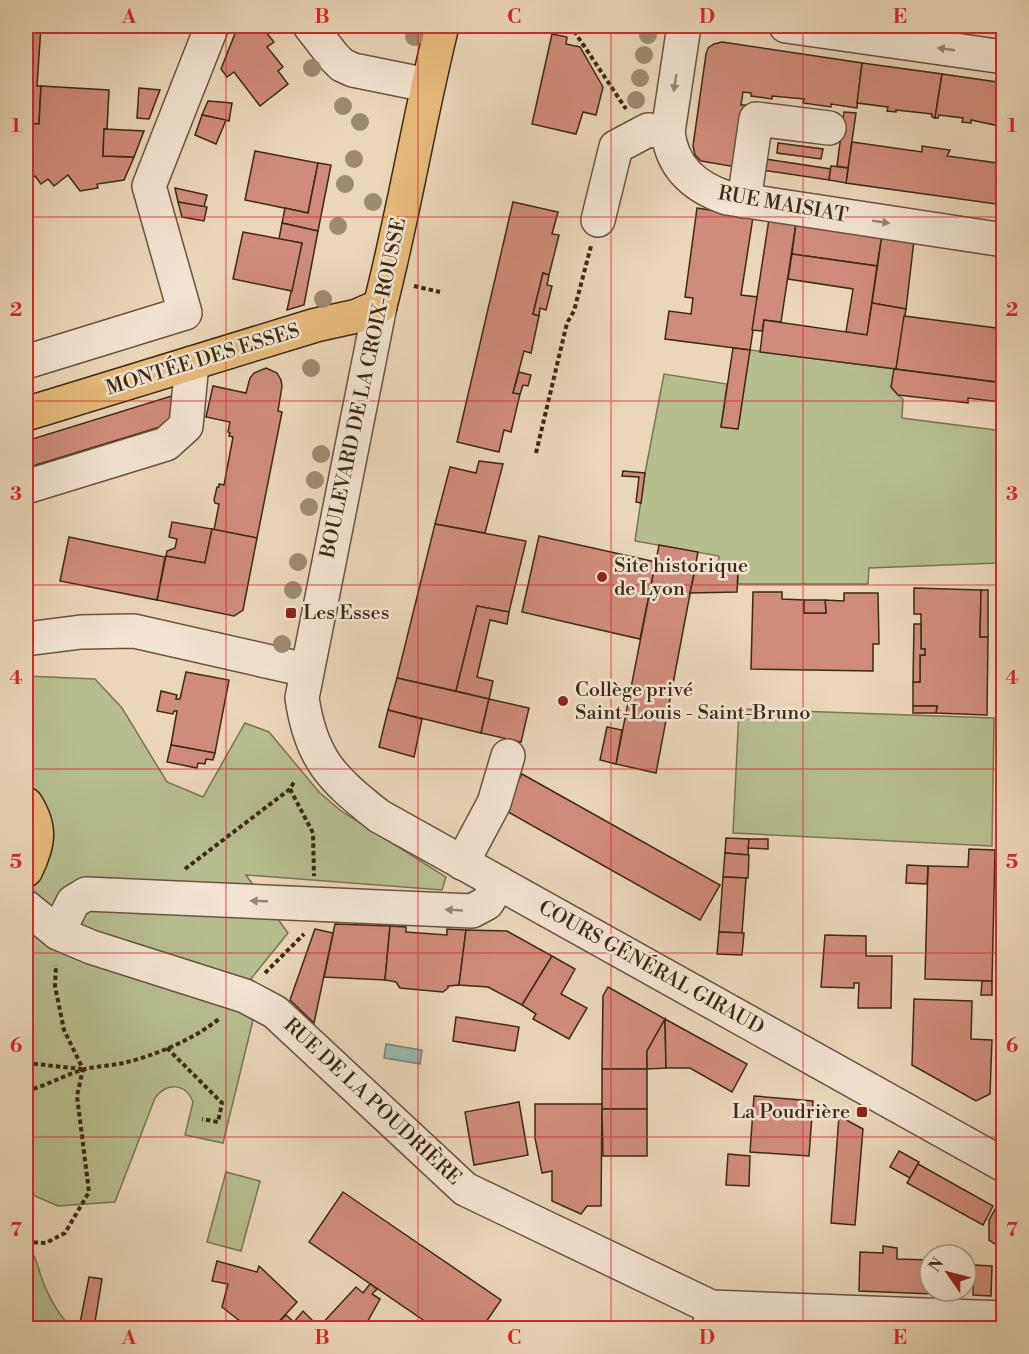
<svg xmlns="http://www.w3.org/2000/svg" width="1029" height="1354" viewBox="0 0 1029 1354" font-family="'Libre Bodoni',serif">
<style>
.green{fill:#b6be90;stroke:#7a7452;stroke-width:1.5}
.water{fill:#98b9b0;stroke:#747f71;stroke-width:1.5}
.building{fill:#d08c7b;stroke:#3d2913;stroke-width:1.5}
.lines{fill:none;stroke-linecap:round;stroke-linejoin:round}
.minor-casing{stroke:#68543c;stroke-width:36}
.major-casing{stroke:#3d2913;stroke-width:36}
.path{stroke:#3d2913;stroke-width:4;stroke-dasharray:4.5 3;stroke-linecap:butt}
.minor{stroke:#f2e4d1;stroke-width:33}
.major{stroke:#e6bb7c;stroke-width:33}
.tree{fill:#9c8b6e}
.oneway{fill:#988672}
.grid{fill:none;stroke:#d62828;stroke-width:1.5;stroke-opacity:0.55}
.poi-dot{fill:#8f2418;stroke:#f2e4d1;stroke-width:2}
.labels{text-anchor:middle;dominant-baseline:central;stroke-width:5;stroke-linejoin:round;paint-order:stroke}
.street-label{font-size:20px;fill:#3d2913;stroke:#f2e4d1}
.poi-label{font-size:20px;fill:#3d2913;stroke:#f2e4d1;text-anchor:start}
.neatline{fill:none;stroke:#d62828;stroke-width:2}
.grid-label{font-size:20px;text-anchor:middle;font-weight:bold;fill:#d62828}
</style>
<rect width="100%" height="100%" fill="#ebd6b8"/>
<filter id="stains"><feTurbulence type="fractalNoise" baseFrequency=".00333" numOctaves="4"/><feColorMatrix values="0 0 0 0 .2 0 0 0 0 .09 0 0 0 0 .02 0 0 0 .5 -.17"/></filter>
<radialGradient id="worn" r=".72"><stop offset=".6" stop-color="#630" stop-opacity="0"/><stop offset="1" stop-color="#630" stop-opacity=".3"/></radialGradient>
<g class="green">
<polygon points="750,350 894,369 898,395 903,399 902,418 1003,431 1004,528 998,563 869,568 868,584 738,584 738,570 717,570 719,556 635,541 645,473 664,374 727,384 721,426 738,429"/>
<path d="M26,676L95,679L122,708L167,782L203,797L245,723L269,732L319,792L341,811L446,877L442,890L246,875L288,933L229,1006L253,1020L223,1143L185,1135L193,1102C185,1082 166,1083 155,1098L115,1202L58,1206L26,1192Z"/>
<polygon points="739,709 994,718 992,846 733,833"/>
<polygon points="226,1172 260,1181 241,1251 207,1242"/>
<path d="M26,1244C35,1254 36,1261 40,1273C45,1290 59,1318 73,1328H26Z"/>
</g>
<polygon class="water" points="386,1044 422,1050 420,1064 384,1058"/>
<g class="building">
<polygon points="26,26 41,26 37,86 41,86 39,124 26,123"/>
<polygon points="238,26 261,26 274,42 267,47 283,67 278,71 288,84 260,106 234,72 227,77 221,69"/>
<polygon points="552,34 567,37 566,44 580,47 603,87 596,115 583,112 576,134 532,124"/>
<polygon points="722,42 862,63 857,108 831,104 831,107 803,103 804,99 772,96 772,99 751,96 751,93 743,92 741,105 745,105 736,167 701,161 695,155 693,146 706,54 708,48 714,44"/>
<polygon points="862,63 942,74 935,118 932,117 932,114 896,110 896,112 887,111 888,107 857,103"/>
<polygon points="942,74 1004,83 1004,127 971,120 971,123 962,122 963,118 939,115 938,118 935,118"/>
<polygon points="41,86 109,90 107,129 104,129 103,156 134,157 124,180 97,184 98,188 80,191 68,175 54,186 48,179 41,184 35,176 27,182 26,123 39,124"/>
<polygon points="139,88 160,90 149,119 137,118"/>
<polygon points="208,101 232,103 229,121 202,115"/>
<polygon points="844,112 856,113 848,168 837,166"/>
<polygon points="202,115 226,120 216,144 195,135"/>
<polygon points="104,129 144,131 134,157 103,156"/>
<polygon points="852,142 922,152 922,146 950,150 947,156 1004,164 1003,205 846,183"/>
<polygon points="778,143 823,149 821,159 777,153"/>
<polygon points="255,151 318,163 308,213 245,200"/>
<polygon points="758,158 831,169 829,180 756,169"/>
<polygon points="318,163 331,165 318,231 282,223 285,208 308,213"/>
<polygon points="831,166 848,168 846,183 829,180"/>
<polygon points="175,188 207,195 204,207 178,202"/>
<polygon points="178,202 207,207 204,221 182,217"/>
<polygon points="513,202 558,212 552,234 559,235 549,275 543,273 533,314 539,316 531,353 524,351 513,393 520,394 511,432 504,430 499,452 457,442"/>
<polygon points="697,208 753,217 741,295 758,297 750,350 665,339 669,311 691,314 693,298 685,297"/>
<polygon points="769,219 796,223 781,322 764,320 762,331 752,330"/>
<polygon points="282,223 318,231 304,305 287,310 302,243 279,239"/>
<polygon points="796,223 882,235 877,266 792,254"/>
<polygon points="243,232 302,243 292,291 233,279"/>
<polygon points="882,235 914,240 906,309 872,303"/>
<polygon points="792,254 877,266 867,335 846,332 853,289 788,279"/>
<polygon points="543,273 549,275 547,285 552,286 546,310 540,308 539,316 533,314"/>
<polygon points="872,303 906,309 896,369 760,352 764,320 867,335"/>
<polygon points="904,316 1004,329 1004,383 896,369"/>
<polygon points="733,348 750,350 738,429 721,427"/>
<polygon points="266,368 277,373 281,380 282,386 278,411 282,412 257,538 214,530 219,504 215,503 214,500 217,487 219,487 219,484 224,485 233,437 229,436 230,433 228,432 230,422 206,417 213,386 246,393 250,378 254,373"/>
<polygon points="894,369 1003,383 1000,402 968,398 968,403 898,395 891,387"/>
<polygon points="519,372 531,375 528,386 523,385 520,394 513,393"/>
<polygon points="178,394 173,423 26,468 26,441"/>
<polygon points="479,461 503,464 485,533 435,524 450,467 476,473"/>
<polygon points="623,471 645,473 641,503 636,502 639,477 622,476"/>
<polygon points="172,522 212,529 205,563 166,556 167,551 175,548 177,539 169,537"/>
<polygon points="435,524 526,541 509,612 477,606 456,691 397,678"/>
<polygon points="212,529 257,538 243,610 234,616 157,600 166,556 205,563"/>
<polygon points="539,536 656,562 640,639 522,612"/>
<polygon points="69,537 165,557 157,600 60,581"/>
<polygon points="659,545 698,552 656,773 616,764"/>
<polygon points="695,570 738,570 737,592 690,593"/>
<polygon points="914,588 981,590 980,637 988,637 987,715 936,713 937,706 913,706 913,682 920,682 920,655 925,655 925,649 921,649 921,614 914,614"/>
<polygon points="981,590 988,590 988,637 980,637"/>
<polygon points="753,592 782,592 782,599 804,600 804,613 826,613 825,600 844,601 844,593 878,593 879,644 873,644 873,671 751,669"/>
<polygon points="804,600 825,600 826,613 804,613"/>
<polygon points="477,606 509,612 507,624 490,620 477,677 493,681 489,699 456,691"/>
<polygon points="914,624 921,624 921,649 925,649 925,655 920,655 920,682 913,682"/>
<polygon points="186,672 229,680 215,753 171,745 177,711 174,711 173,714 157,711 161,691 177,695 176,699 180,699"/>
<polygon points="397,678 489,699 481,733 388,710"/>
<polygon points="489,699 529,708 521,742 481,733"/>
<polygon points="913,706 937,706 936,713 913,713"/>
<polygon points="388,710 422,719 414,757 379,747"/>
<polygon points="607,727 622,730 616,764 600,760"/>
<polygon points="171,745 215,753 213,760 206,759 205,764 198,763 197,768 167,762"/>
<polygon points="522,774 720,885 700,920 503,809"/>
<polygon points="726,838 749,839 748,855 725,853"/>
<polygon points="749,839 768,839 768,849 748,848"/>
<polygon points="969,849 995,850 992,981 925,979 928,866 968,867"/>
<polygon points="725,853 749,855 748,878 723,877"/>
<polygon points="907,865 928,866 927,884 906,883"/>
<polygon points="723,877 746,878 742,933 719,932"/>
<polygon points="335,924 390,926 385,980 324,977"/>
<polygon points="390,926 406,927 406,932 447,935 447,929 466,930 459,985 448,986 448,988 443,992 400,988 396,982 385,980"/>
<polygon points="315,929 333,933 314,1023 290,1000"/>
<polygon points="466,930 507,931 552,956 522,1005 488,987 459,985"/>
<polygon points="719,932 744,933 742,955 717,954"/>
<polygon points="825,935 866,936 866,956 892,956 891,1008 858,1008 859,983 854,983 854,988 821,987"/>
<polygon points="552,956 575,969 561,994 587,1008 569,1039 533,1019 536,1014 522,1005"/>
<polygon points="982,981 992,981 992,995 981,995"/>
<polygon points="608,987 665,1019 647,1051 647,1069 602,1069 603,996"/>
<polygon points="914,999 972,1001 971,1039 992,1040 990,1094 976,1101 912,1065"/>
<polygon points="456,1017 519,1027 515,1051 453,1041"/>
<polygon points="665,1019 666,1068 647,1069 647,1051"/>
<polygon points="665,1019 747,1064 732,1092 690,1068 666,1068"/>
<rect x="602" y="1069" width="45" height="40"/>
<polygon points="754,1096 813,1101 809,1156 750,1152"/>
<polygon points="519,1102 528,1155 474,1165 465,1112"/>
<polygon points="535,1104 602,1104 601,1206 587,1206 581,1214 552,1201 552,1171 542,1173 535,1138"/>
<polygon points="602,1109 647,1109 647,1156 603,1156"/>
<polygon points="839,1116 863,1129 855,1225 831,1223"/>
<polygon points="899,1151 919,1162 910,1178 890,1167"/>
<polygon points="728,1154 750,1156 749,1186 726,1185"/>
<polygon points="918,1164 993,1206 983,1225 907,1183"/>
<polygon points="343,1192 501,1300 482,1328 435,1328 309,1242"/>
<polygon points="998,1204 1004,1207 1004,1229 995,1244 989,1240 989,1220"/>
<polygon points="883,1246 897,1248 897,1259 930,1260 930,1291 933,1291 933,1294 859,1291 860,1252 883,1253"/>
<polygon points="217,1261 257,1272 259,1266 297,1302 273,1328 249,1328 222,1307 228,1284 212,1281"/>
<polygon points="974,1265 992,1266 991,1296 973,1295"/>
<polygon points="89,1277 102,1279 94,1328 79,1328"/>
<polygon points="370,1284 377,1289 372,1294 380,1299 364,1328 277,1328 275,1326 286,1315 294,1322 303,1311 319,1327 356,1287 363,1293"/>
</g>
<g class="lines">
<defs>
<g id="minor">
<polyline points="310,26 334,57 342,65 353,70 427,85"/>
<path d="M684,26L668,132C672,168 695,187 727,198L1004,240"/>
<polyline points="786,26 1004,57"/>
<polyline points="744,201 756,119 829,128"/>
<polyline points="598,220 616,147 648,130 668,132"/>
<path d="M380,306L302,698C311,759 332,779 379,816L1004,1165"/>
<polyline points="26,362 185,313 149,186 212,26"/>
<polyline points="26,487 166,444 186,426 192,363"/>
<polyline points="26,639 81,632 134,631 306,670"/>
<polyline points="462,863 494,803 508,756"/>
<polyline points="26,907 58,933 91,947 245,996 275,1012 465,1189 711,1307"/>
<polyline points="58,933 73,902 86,894 472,911 487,903 499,883"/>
<polyline points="710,1328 711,1307 1004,1318"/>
</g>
<g id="major">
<path d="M26,414L316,325L357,316L380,306C404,213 419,118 442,26"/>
<path d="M26,804C42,829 38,845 26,870"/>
</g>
</defs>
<use href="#minor" class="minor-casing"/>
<use href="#major" class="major-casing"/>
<g class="path">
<polyline points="640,26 656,28"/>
<polyline points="470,29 488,28 489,26"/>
<polyline points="574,31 626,109"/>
<polyline points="414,286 440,292"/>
<polyline points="536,453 567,323 574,311 591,246"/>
<polyline points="290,789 313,833 314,876"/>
<polyline points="185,869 290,789 294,782"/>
<polyline points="265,973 304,934"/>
<polyline points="167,1048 222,1103 218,1122 202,1119"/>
<polyline points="26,1063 82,1069"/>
<path d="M26,1091C46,1086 62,1076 82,1070C95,1066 110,1066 123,1063C154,1056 195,1039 220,1018"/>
<polyline points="26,1242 46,1243 65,1233 89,1192 77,1096 83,1069 64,1030 55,986 56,965"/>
</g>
<use href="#minor" class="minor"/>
<use href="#major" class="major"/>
</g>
<g class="tree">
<circle cx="648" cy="35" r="9"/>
<circle cx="414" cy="37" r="9"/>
<circle cx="644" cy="55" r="9"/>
<circle cx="312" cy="68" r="9"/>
<circle cx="640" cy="78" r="9"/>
<circle cx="636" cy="100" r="9"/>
<circle cx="343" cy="106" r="9"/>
<circle cx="360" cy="122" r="9"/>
<circle cx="354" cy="159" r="9"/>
<circle cx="345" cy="184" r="9"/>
<circle cx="373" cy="202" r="9"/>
<circle cx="338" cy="226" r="9"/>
<circle cx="323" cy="299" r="9"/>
<circle cx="311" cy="368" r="9"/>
<circle cx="321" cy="454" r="9"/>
<circle cx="315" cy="480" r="9"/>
<circle cx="309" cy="507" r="9"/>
<circle cx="298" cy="562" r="9"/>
<circle cx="293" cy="590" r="9"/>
<circle cx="282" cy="644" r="9"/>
</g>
<defs><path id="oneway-solid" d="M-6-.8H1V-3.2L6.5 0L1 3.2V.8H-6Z" transform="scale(1.5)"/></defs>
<g class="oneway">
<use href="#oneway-solid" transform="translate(946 49) rotate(-172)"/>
<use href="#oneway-solid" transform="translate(675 83) rotate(99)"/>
<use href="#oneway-solid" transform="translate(881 222) rotate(9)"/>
<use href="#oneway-solid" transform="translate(259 901) rotate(-178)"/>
<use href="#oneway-solid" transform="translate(454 910) rotate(-177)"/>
</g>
<path class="grid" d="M226,26V1328M418,26V1328M611,26V1328M803,26V1328M26,217H1004M26,401H1004M26,585H1004M26,769H1004M26,953H1004M26,1137H1004"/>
<g class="poi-dot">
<circle cx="602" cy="577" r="6"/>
<rect x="285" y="607" width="12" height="12" rx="3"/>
<circle cx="563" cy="701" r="6"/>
<rect x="856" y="1106" width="12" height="12" rx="3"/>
</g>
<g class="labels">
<g class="street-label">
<text transform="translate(783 205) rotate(10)">RUE MAISIAT</text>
<text transform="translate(203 360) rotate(-17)">MONTÉE DES ESSES</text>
<text transform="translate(364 388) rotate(-78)">BOULEVARD DE LA CROIX-ROUSSE</text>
<text transform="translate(651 968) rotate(29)">COURS GÉNÉRAL GIRAUD</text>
<text transform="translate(372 1102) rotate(43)">RUE DE LA POUDRIÈRE</text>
</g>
<g class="poi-label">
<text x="614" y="566">Site historique<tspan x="614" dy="23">de Lyon</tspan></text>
<text x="303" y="613">Les Esses</text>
<text x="575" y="690">Collège privé<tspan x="575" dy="23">Saint-Louis - Saint-Bruno</tspan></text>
<text x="850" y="1112" text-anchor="end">La Poudrière</text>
</g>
</g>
<rect width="1029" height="1354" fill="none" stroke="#ebd6b8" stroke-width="66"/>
<g transform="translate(948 1273) rotate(305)"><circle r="28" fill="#f2e4d1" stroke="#aa9985" stroke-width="1.5"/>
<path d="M0-4.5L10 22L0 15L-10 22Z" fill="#8f2418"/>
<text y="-9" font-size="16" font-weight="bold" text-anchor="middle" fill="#3d2913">N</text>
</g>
<rect x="33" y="33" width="963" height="1288" class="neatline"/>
<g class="grid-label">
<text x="129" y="23">A</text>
<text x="322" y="23">B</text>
<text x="514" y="23">C</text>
<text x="707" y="23">D</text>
<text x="900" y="23">E</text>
<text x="16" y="132">1</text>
<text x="1012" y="132">1</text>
<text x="16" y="316">2</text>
<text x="1012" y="316">2</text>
<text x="16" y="500">3</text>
<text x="1012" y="500">3</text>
<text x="16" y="684">4</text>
<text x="1012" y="684">4</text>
<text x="16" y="868">5</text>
<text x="1012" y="868">5</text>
<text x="16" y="1052">6</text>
<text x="1012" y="1052">6</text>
<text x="16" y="1236">7</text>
<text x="1012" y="1236">7</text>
<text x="129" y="1344">A</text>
<text x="322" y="1344">B</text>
<text x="514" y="1344">C</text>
<text x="707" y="1344">D</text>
<text x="900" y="1344">E</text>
</g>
<rect width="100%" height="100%" filter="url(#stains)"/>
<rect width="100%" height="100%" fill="url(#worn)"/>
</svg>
